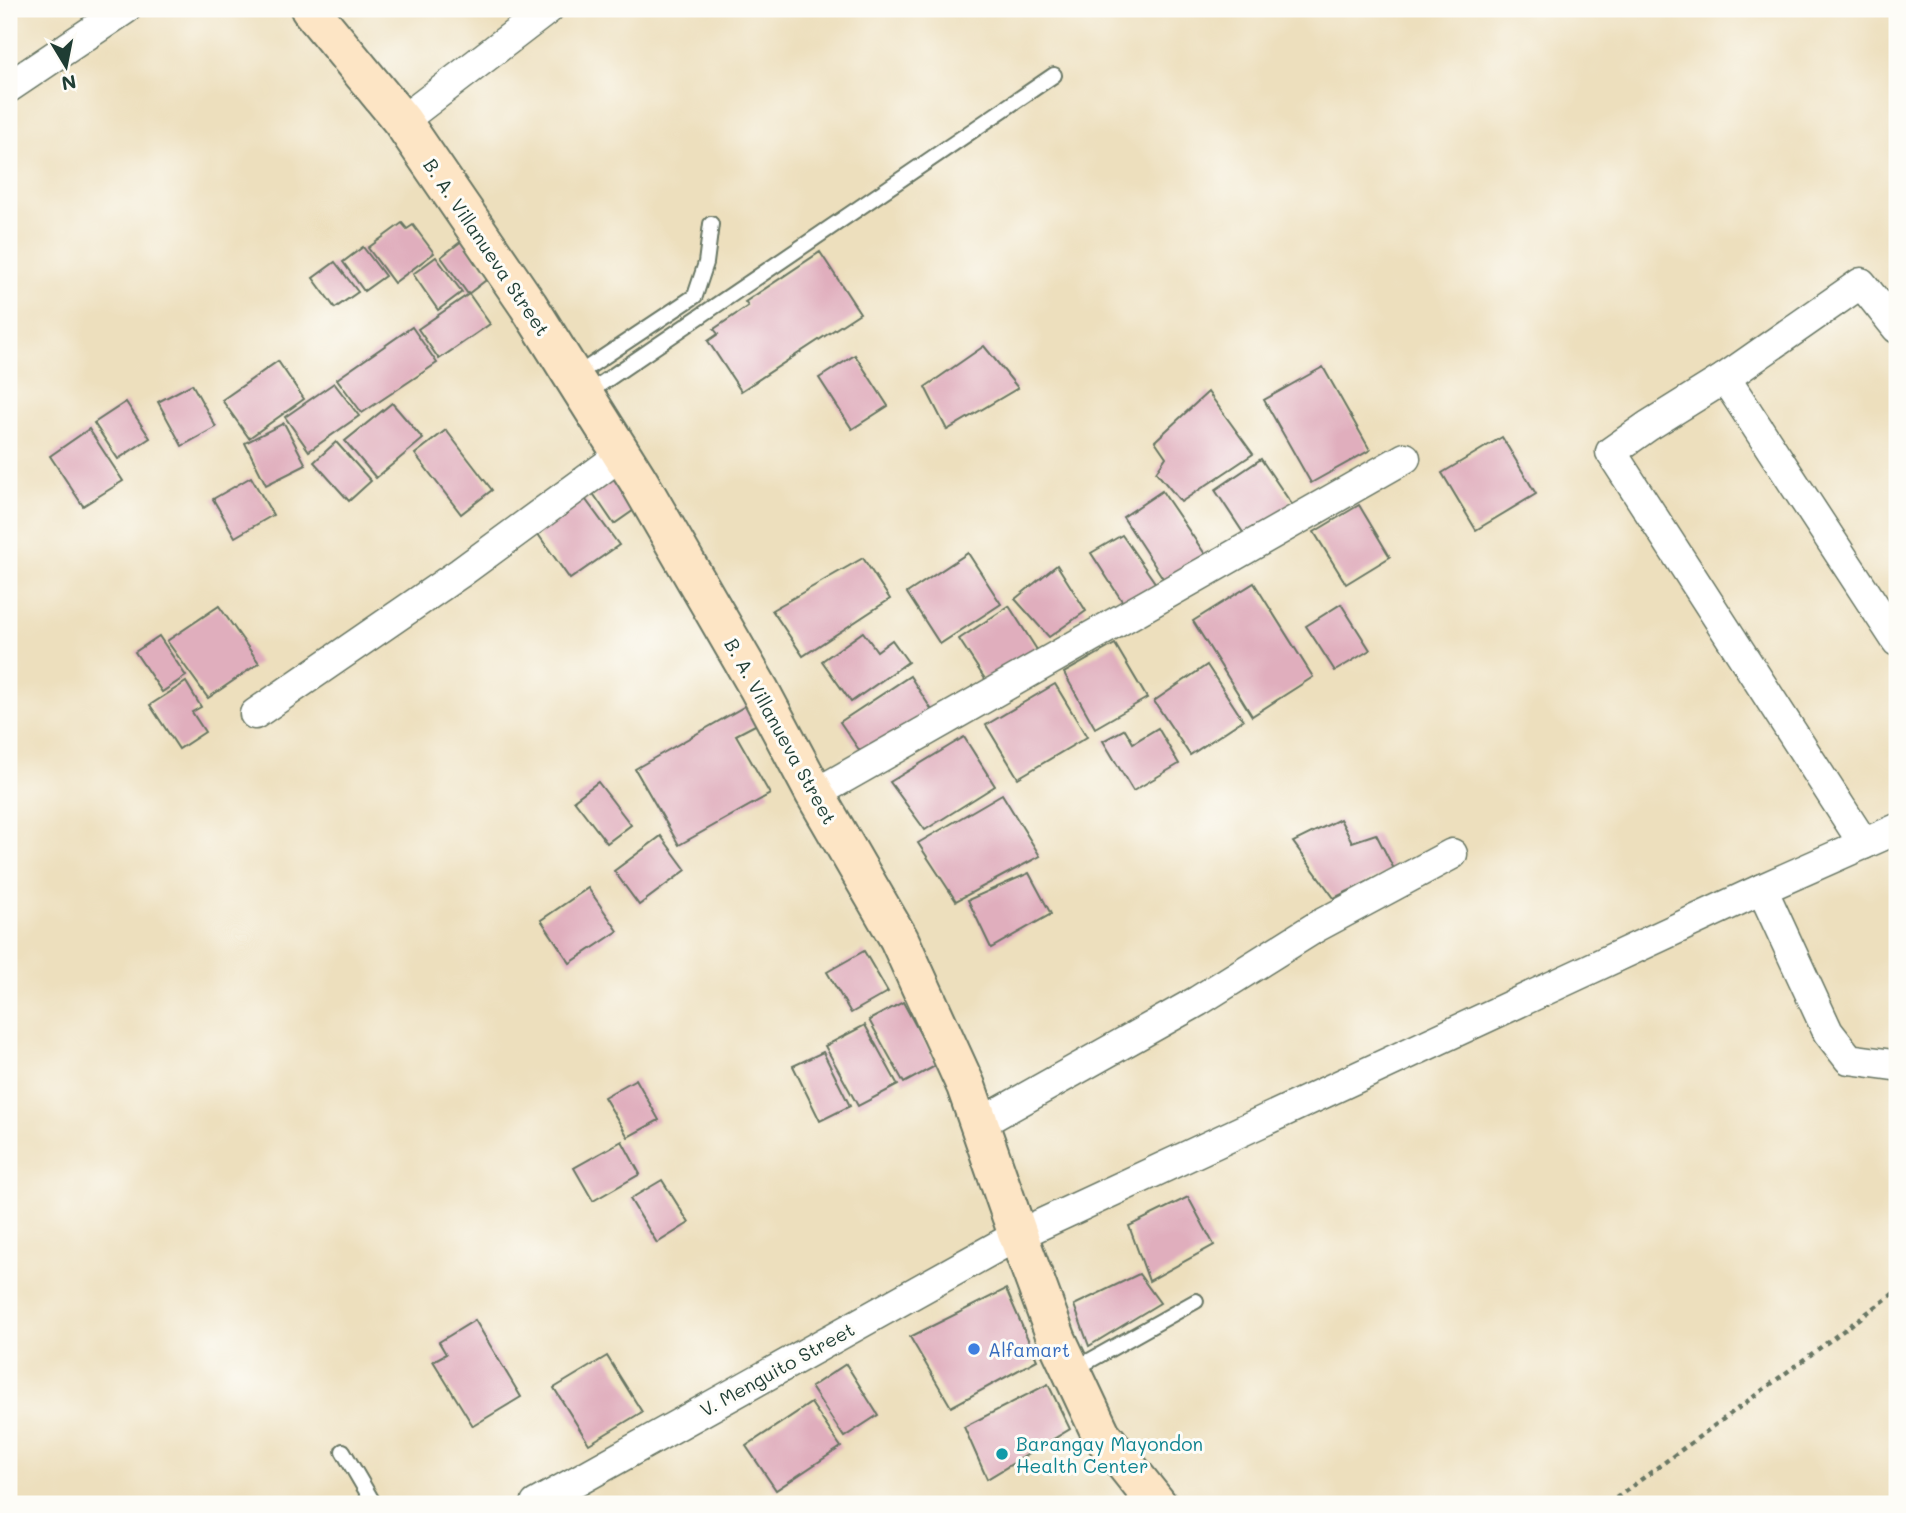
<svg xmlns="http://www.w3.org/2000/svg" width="1906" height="1513" viewBox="0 0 1906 1513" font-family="Mali,sans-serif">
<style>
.building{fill:#e0aebd}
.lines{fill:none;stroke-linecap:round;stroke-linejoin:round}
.lane-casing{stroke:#677664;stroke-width:18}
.street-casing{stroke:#677664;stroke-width:33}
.secondary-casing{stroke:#677664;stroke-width:42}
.path{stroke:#677664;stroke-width:4.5;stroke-dasharray:5 5;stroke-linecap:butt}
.lane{stroke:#fff;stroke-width:14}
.street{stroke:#fff;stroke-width:30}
.secondary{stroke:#fde5c5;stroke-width:38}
.shop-dot{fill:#3f7fe0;stroke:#fdfcf7;stroke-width:2.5}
.culture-dot{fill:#0f9aa8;stroke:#fdfcf7;stroke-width:2.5}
.labels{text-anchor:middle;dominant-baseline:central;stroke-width:6;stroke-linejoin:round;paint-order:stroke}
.street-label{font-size:19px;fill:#1f3d34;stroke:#fdfcf7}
.shop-label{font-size:19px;fill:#366cbe;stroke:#fdfcf7;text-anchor:start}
.culture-label{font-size:19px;fill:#0d838f;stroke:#fdfcf7;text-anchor:start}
</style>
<rect width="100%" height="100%" fill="#fdfcf7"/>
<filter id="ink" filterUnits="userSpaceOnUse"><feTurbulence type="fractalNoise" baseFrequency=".0143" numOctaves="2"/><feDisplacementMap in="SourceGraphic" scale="14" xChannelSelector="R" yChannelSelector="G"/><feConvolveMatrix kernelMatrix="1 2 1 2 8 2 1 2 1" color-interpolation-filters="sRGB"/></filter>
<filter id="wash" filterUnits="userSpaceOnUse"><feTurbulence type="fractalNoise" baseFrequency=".00686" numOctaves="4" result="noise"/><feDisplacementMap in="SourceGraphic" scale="28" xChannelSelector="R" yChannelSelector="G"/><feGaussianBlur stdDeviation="1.57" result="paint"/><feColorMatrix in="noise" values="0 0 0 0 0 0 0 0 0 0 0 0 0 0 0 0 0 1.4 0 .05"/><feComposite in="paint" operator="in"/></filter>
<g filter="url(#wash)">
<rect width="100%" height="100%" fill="#eddfbd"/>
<g id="blocks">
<g class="building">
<polygon points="402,223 407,229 413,225 434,253 394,283 368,248"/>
<polygon points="463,240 490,277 468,294 441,257"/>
<polygon points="363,247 385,276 364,291 343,262"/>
<polygon points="820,252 860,313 741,391 708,341 718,334 714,329 748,306 745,302"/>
<polygon points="436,257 462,292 438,310 413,274"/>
<polygon points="335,262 358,292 335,308 313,278"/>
<polygon points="469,294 490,324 439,359 418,329"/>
<polygon points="412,327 437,363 362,413 337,379"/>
<polygon points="984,346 1018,388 947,430 925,387"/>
<polygon points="855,355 888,406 852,429 819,378"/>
<polygon points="278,361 304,399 249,438 222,400"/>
<polygon points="1323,367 1370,450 1311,483 1264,400"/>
<polygon points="334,383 359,416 309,451 285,417"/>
<polygon points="192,384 216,427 182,446 158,402"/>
<polygon points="1208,392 1253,454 1181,502 1156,472 1166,457 1155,441"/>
<polygon points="126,402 150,438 118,459 94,423"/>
<polygon points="392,403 423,439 376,478 345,441"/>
<polygon points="284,423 306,465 266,485 245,443"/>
<polygon points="89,429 123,481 83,506 50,456"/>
<polygon points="446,430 492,490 461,514 415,454"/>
<polygon points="1502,437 1536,494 1476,530 1442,473"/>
<polygon points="336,442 371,481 349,501 314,462"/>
<polygon points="1261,459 1295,509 1248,540 1215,490"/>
<polygon points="624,466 647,501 614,524 590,489"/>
<polygon points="251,477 273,515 235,537 213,499"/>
<polygon points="1162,491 1209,560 1168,586 1123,517"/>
<polygon points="583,496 619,545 570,579 535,530"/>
<polygon points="1359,505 1390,557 1346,584 1314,532"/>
<polygon points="1122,535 1156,584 1124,604 1091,553"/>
<polygon points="968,553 1001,604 940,644 907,593"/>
<polygon points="863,558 890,599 803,656 772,610"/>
<polygon points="1057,565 1086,611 1049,637 1015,599"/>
<polygon points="1254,583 1313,677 1252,716 1193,621"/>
<polygon points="1341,604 1370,650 1335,671 1306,626"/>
<polygon points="219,606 259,663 208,698 167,641"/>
<polygon points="1009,606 1039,653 989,685 959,639"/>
<polygon points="863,632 877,651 892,640 908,662 851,702 822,661"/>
<polygon points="159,636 186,676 162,692 135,652"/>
<polygon points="1115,644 1147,698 1095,728 1064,673"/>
<polygon points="1207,665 1243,720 1190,755 1154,701"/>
<polygon points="910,676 935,715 866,760 840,722"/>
<polygon points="186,682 201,707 192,712 205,732 179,749 150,705"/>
<polygon points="1055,684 1087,737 1018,778 986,725"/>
<polygon points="749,704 759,723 736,735 770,794 679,845 635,769"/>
<polygon points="1158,728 1179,764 1133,791 1103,741 1125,729 1133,743"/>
<polygon points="964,737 995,786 925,830 890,782"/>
<polygon points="598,782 631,825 607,843 574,800"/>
<polygon points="1002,794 1040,856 956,901 918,843"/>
<polygon points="1340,819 1352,842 1376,834 1394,869 1334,898 1293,842"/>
<polygon points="661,836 686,870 639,905 614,871"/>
<polygon points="1029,873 1051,914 991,948 968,900"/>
<polygon points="588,888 618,931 570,963 541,920"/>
<polygon points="864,951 888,992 851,1013 827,972"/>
<polygon points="903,1002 937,1065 904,1083 869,1020"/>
<polygon points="865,1025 898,1085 858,1106 825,1046"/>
<polygon points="823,1052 850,1106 820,1121 793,1066"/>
<polygon points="636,1079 659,1120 628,1137 604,1097"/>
<polygon points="622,1141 640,1174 593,1201 574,1168"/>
<polygon points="662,1180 689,1223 657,1243 630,1199"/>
<polygon points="1188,1197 1214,1245 1149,1281 1129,1226"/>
<polygon points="1139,1274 1160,1303 1089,1346 1074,1305"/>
<polygon points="1006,1289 1037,1360 951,1407 910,1337"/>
<polygon points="475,1320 521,1397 473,1426 433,1361 446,1354 439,1342"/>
<polygon points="607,1356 642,1412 589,1444 554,1388"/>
<polygon points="846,1364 878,1415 844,1437 811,1387"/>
<polygon points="1048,1384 1070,1429 987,1479 964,1427"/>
<polygon points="811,1403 841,1447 776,1490 746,1446"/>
</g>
</g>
</g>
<g filter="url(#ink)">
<use href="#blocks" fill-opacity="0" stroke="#677664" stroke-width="2"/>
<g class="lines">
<defs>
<g id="lane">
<polyline points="575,376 695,296 706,263 711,224"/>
<polyline points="586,394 1054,75"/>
<polyline points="1073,1370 1196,1301"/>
<polyline points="343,1451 374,1504"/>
</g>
<g id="street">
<polyline points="9,87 125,9"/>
<polyline points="402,121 548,9"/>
<polyline points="1725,378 1897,641"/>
<polyline points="255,714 460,573 622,454"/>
<polyline points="815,794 1405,458"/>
<polyline points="1864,844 1611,452 1648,426 1725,378 1861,283 1897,328"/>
<polyline points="1762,889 1828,1032 1849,1059 1893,1065 1897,1063"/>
<polyline points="979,1124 1198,1001 1316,927 1452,854"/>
<polyline points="536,1504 1018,1235 1762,889 1897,829"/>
</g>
<polyline id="secondary" points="310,9 402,121 528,305 638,480 759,689 815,794 899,939 966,1086 1018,1235 1057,1340 1101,1434 1157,1504"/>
</defs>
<use href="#lane" class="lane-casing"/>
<use href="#street" class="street-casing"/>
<use href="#secondary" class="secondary-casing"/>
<polyline class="path" points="1608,1504 1897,1291"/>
<use href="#lane" class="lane"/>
<use href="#street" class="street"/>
<use href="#secondary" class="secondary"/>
</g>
</g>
<circle class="shop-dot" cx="974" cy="1349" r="7"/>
<circle class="culture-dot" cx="1002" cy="1454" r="7"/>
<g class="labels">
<g class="street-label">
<text transform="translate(487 247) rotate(56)">B. A. Villanueva Street</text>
<text transform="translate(781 731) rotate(61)">B. A. Villanueva Street</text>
<text transform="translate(777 1369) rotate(-29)">V. Menguito Street</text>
</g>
<g class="shop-label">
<text x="988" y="1349">Alfamart</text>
</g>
<g class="culture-label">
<text x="1016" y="1443">Barangay Mayondon<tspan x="1016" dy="22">Health Center</tspan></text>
</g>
</g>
<rect width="1906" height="1513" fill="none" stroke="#fdfcf7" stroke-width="35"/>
<g transform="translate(66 66) rotate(170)" stroke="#fdfcf7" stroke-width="5" paint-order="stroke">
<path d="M0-5L12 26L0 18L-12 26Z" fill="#1f3d34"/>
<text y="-10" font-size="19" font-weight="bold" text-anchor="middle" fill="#1f3d34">N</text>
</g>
</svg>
